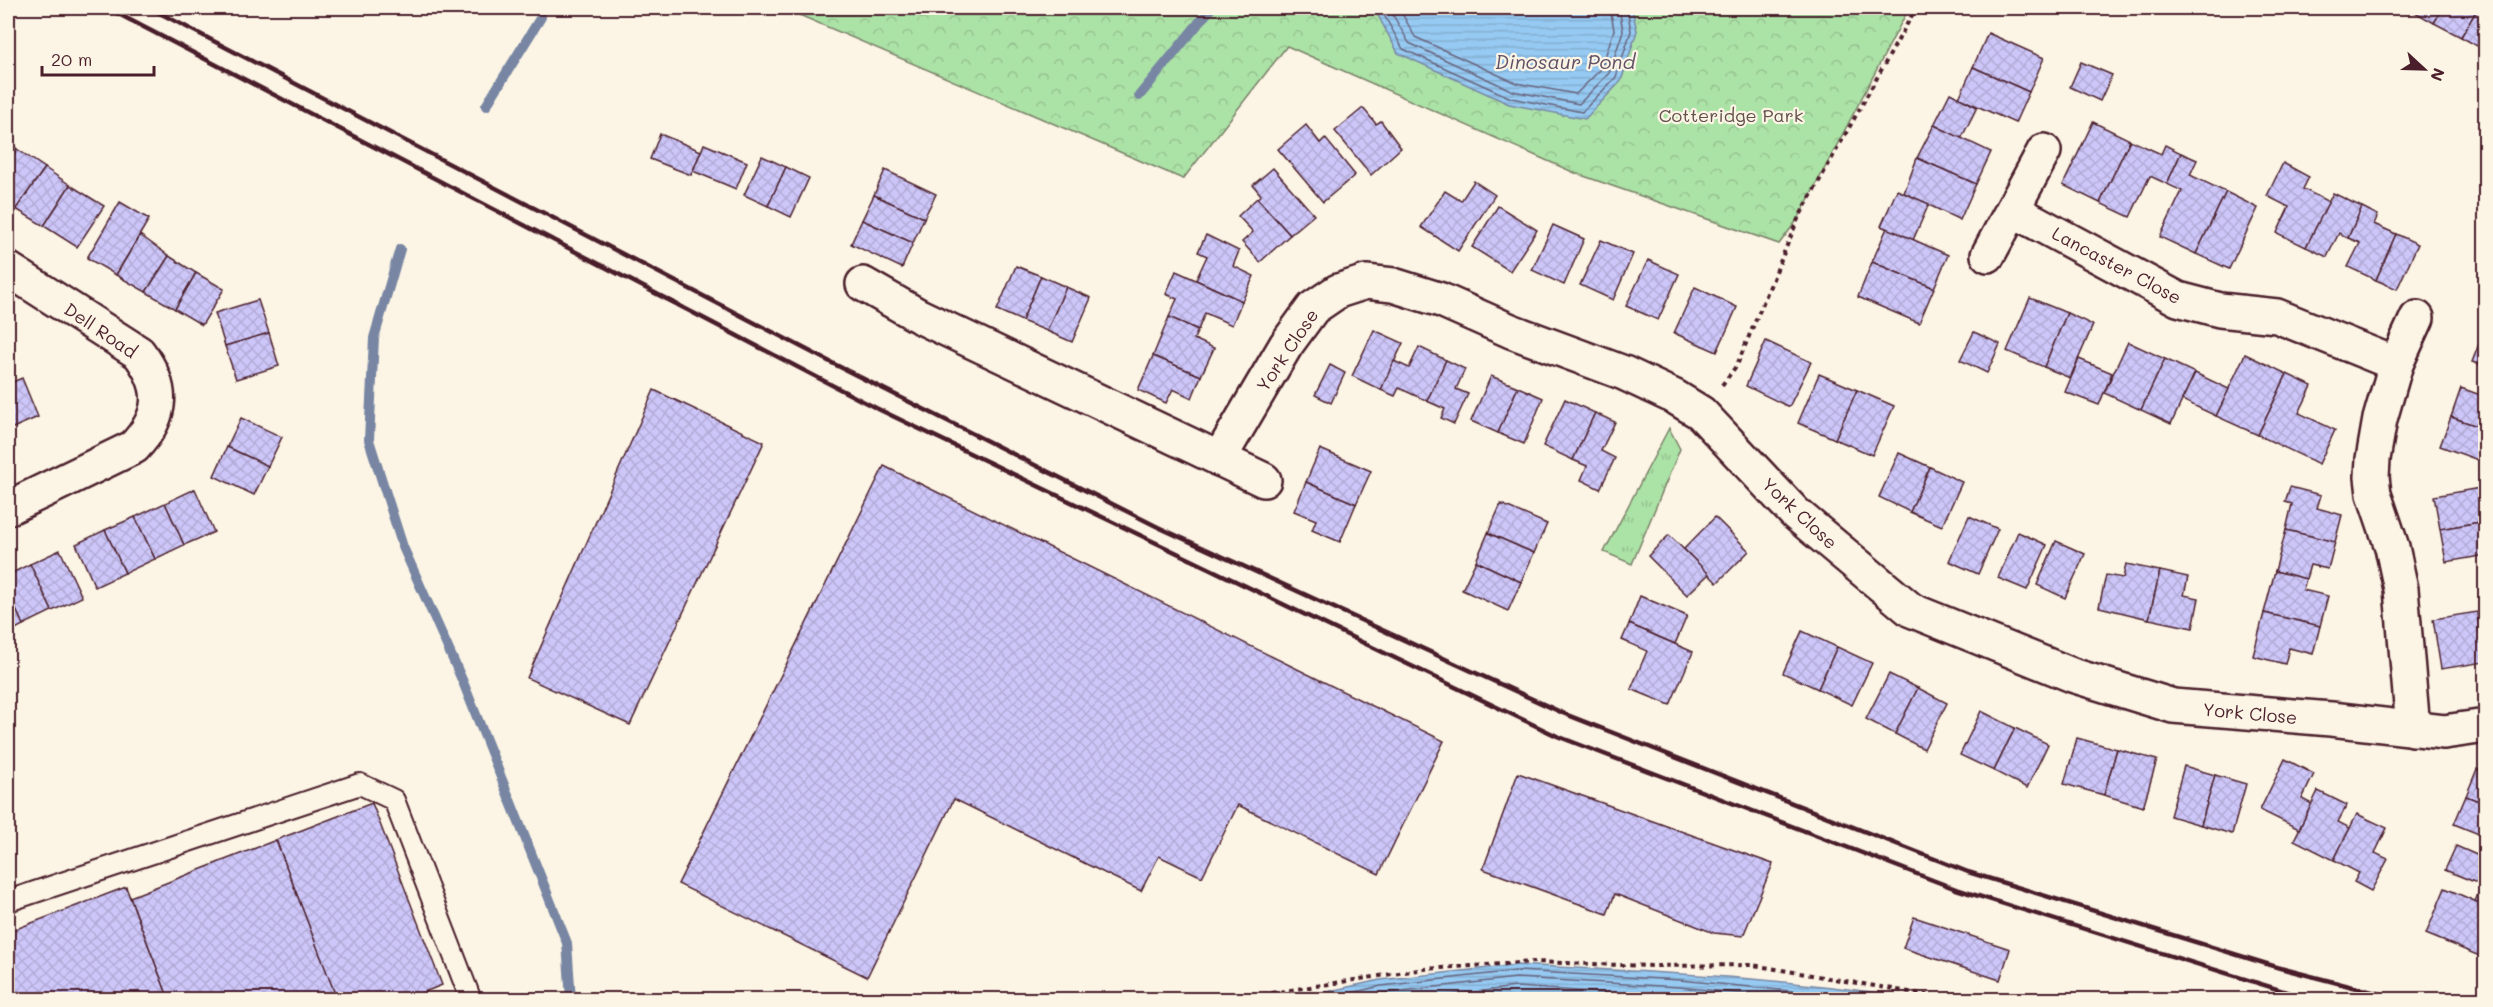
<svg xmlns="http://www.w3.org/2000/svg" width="2493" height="1007" viewBox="0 0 2493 1007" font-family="Mali,sans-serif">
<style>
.grass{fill:url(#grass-tufts);stroke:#7a8068;stroke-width:1.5}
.park{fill:url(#park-crowns);stroke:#7a8068;stroke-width:1.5}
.water{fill:url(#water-rules);stroke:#7886a3;stroke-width:1.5}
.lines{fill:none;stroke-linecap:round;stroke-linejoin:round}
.shore{stroke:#68637b;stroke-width:1.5}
.stream{stroke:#7886a3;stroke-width:10}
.building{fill:url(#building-cross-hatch);stroke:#4a1f2b;stroke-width:1.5}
.lane-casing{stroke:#4a1f2b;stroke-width:24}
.street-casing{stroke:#4a1f2b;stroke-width:38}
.path{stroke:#4a1f2b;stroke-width:4;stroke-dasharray:4.5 4.5;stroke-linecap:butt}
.lane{stroke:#fcf5e5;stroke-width:20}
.street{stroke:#fcf5e5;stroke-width:33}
.rail{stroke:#4a1f2b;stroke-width:4.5}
.labels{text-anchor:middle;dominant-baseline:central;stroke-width:4.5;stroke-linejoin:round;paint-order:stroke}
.park-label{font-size:18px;fill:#62504a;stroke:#fcf5e5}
.street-label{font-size:18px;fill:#4a1f2b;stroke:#fcf5e5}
.water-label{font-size:20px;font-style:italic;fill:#615267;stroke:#fcf5e5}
</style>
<defs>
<pattern id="grass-tufts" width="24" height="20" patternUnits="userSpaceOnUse" patternTransform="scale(1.5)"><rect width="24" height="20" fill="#abe2a6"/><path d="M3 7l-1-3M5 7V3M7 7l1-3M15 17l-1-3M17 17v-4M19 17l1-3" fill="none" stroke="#95c18f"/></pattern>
<pattern id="park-crowns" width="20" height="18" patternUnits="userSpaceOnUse" patternTransform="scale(1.5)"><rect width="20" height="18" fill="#abe2a6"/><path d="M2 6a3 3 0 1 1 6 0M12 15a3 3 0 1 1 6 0" fill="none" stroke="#95c18f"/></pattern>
<pattern id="water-rules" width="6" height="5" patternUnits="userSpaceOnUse" patternTransform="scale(1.5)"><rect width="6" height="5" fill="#96caf3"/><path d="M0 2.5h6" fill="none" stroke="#83add0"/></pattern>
<pattern id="building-cross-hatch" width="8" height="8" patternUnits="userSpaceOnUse" patternTransform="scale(1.5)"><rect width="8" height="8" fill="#cdc7f9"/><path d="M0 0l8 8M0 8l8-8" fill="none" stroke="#b2aad6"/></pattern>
</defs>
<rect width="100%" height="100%" fill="#fcf5e5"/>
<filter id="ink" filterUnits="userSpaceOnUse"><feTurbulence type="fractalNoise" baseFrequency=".0167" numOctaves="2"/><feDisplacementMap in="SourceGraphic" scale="12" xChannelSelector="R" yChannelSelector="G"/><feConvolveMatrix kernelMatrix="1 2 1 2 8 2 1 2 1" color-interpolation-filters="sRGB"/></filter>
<g filter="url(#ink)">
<polygon class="grass" points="1669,428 1680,449 1632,564 1604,552"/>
<polygon class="park" points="783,8 1909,8 1798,219 1779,244 1575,173 1287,46 1183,179"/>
<g class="water">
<polygon points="1374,8 1632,8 1637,31 1621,81 1585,119 1509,104 1398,53"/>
<path d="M1516,965C1649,972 1785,977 1917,999H1293L1380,980Z"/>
</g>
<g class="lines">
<g class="shore">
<polyline points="1380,8 1403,49 1511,98 1582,112 1616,77 1631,31 1627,8"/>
<polyline points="1389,8 1409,43 1513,91 1579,104 1609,73 1623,31 1619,8"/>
<polyline points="1399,8 1415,37 1516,83 1576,94 1601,69 1614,30 1610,8"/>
<polyline points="1321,1000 1381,986 1516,971 1680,980 1881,1000"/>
<polyline points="1355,1000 1383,993 1516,978 1679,987 1806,1000"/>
<polyline points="1409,1000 1516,987 1714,1000"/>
</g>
<g class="stream">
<polyline points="1139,96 1211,8"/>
<polyline points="486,106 541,17"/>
<polyline points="400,249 374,338 369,440 403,547 463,682 567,943 571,1000"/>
</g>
</g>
<g class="building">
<polygon points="2408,8 2443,8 2434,23"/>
<polygon points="2443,8 2478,8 2461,37 2434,23"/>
<polygon points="2478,8 2486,8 2486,51 2461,37"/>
<polygon points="1988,33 2044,58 2029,92 1973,67"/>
<polygon points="2081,62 2112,75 2100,101 2070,87"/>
<polygon points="1973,67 2029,92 2015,123 1959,98"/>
<polygon points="1950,93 1977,107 1961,139 1934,125"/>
<polygon points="1363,108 1376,124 1381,121 1401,148 1371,175 1335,131"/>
<polygon points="2093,122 2130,140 2100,203 2063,185"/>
<polygon points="1306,125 1320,143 1325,138 1355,175 1323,202 1278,149"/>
<polygon points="1934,125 1991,152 1976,184 1917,158"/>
<polygon points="660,134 701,151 691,175 650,159"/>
<polygon points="8,140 17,149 8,164"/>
<polygon points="2130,140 2161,154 2165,145 2181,153 2167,184 2150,176 2130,217 2100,203"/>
<polygon points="704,144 747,162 736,189 693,171"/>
<polygon points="17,149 45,168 16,209 8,203 8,164"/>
<polygon points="2181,153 2197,160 2190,175 2226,192 2196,254 2160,237 2182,191 2167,184"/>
<polygon points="762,156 786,167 768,206 744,195"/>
<polygon points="1917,158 1976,184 1960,220 1904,193"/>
<polygon points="2283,163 2309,177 2303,189 2329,202 2306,247 2277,233 2289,207 2267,196"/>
<polygon points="786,167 809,178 791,217 768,206"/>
<polygon points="45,168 70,185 44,226 16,209"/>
<polygon points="1273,168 1314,215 1290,235 1257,198 1261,195 1253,185"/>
<polygon points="885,170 936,194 924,218 874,195"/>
<polygon points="1474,181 1495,195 1458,251 1421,227 1445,191 1461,201"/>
<polygon points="70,185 104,206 77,247 44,226"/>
<polygon points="1897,190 1929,204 1913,240 1881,226"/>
<polygon points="2226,192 2258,208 2229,269 2196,254"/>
<polygon points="2333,193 2362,207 2348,238 2339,233 2327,257 2306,247"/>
<polygon points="874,195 924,218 913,243 862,220"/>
<polygon points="1257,198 1290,235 1260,262 1242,242 1253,232 1238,216"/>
<polygon points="120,202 149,219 116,275 87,258"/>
<polygon points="1498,206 1537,230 1510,271 1472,247"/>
<polygon points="2362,207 2378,215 2374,224 2396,234 2376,280 2348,267 2360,243 2348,238"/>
<polygon points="862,220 913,243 902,268 851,244"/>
<polygon points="1553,225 1584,239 1564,285 1532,270"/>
<polygon points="1887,228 1948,255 1934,288 1872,262"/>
<polygon points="2396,234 2418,244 2397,289 2376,280"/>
<polygon points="140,235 169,256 146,292 116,275"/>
<polygon points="1206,235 1239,251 1233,266 1254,276 1242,301 1196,280 1207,256 1198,252"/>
<polygon points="1601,240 1633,254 1613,300 1580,285"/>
<polygon points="169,256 196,273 175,309 146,292"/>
<polygon points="1648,260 1679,274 1658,320 1626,306"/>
<polygon points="1872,262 1934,288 1919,323 1858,297"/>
<polygon points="1016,266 1041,276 1022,321 997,310"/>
<polygon points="1176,271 1242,301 1232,325 1205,313 1198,330 1169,317 1177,299 1166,294"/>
<polygon points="196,273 224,289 202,325 175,309"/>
<polygon points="1041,276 1066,287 1047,331 1022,321"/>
<polygon points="1066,287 1091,298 1072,342 1047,331"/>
<polygon points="1695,287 1737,307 1717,352 1674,333"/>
<polygon points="2030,298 2067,313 2044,367 2007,351"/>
<polygon points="258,300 269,333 225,346 215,313"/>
<polygon points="2067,313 2093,325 2070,378 2044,367"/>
<polygon points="1169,317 1198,330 1194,339 1214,348 1201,376 1153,356"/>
<polygon points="1374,330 1403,343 1381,390 1352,376"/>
<polygon points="1974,332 2000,344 1987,373 1960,360"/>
<polygon points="269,333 279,366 236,379 225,346"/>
<polygon points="2482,336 2486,338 2486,367 2472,362"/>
<polygon points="1766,341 1811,362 1789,407 1746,386"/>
<polygon points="2128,342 2165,359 2141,410 2104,393"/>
<polygon points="1419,347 1446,360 1427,401 1399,388 1395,396 1381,390 1394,361 1409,368"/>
<polygon points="2245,354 2287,374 2258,435 2216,416"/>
<polygon points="1153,356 1201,376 1192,398 1173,389 1166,403 1138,390"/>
<polygon points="2079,359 2112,373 2099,405 2065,392"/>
<polygon points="2165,359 2195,373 2171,424 2141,410"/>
<polygon points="1446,360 1465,369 1456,389 1468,394 1454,424 1441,418 1445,409 1427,401"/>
<polygon points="1330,365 1345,373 1331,403 1315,395"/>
<polygon points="2195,373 2229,389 2216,416 2182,400"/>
<polygon points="1819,374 1857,390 1835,439 1798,423"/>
<polygon points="2287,374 2312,386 2299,413 2335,430 2319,464 2258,435"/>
<polygon points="1491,376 1518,387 1498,433 1471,421"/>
<polygon points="22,378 38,417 8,430 8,384"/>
<polygon points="1518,387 1543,398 1524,444 1498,433"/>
<polygon points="2461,388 2486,397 2486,429 2451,417"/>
<polygon points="654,390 764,442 630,725 527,678"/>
<polygon points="1857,390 1894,406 1872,455 1835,439"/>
<polygon points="1565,399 1595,413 1573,460 1543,446"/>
<polygon points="1595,413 1615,422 1601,451 1615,458 1600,489 1581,480 1587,466 1573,460"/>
<polygon points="2451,417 2486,429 2486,463 2440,446"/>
<polygon points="241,418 282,437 268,466 227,447"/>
<polygon points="227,447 268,466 254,495 214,476"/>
<polygon points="1320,449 1371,471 1356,504 1306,482"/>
<polygon points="1899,453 1930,467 1910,512 1879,497"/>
<polygon points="884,466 1444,741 1379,874 1238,805 1202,877 1159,856 1141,891 954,799 867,977 678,884"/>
<polygon points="1930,467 1962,482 1942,526 1910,512"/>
<polygon points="1306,482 1356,504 1340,542 1312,530 1316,520 1294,511"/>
<polygon points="2290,487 2321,495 2317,508 2342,515 2335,542 2286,530 2292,504 2285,502"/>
<polygon points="2486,487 2486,521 2440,529 2434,496"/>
<polygon points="195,489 214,532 184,545 165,503"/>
<polygon points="165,503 184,545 155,559 135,517"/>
<polygon points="1501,504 1547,524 1534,553 1488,533"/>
<polygon points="1969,516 1998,529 1978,574 1949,561"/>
<polygon points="135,517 155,559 125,573 105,530"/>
<polygon points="1715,517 1749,551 1717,583 1684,549"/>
<polygon points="2486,521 2486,555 2446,562 2440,529"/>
<polygon points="105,530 125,573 95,587 76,544"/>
<polygon points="2286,530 2335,542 2328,569 2310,565 2306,579 2275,571"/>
<polygon points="2018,532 2047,545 2027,590 1998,578"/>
<polygon points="1488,533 1534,553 1521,582 1476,561"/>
<polygon points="1669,535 1709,574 1687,595 1648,556"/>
<polygon points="2056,541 2085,554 2065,598 2037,585"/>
<polygon points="60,550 82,597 52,611 30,564"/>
<polygon points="1476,561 1521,582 1508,611 1462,590"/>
<polygon points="30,564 52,611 23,625 8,592 8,575"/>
<polygon points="2126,564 2160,571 2149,619 2099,607 2106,575 2123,578"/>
<polygon points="2160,571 2188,577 2184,595 2199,598 2193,628 2149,619"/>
<polygon points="2275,571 2306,579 2303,590 2328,596 2320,626 2264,613"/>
<polygon points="8,592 23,625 8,633"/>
<polygon points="1640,596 1687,616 1675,644 1629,624"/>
<polygon points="2477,612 2485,662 2441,669 2433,619"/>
<polygon points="2264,613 2320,626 2313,654 2289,648 2285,664 2253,656"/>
<polygon points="1629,624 1693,652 1670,705 1631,689 1647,651 1622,640"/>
<polygon points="1802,631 1837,647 1818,689 1783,673"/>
<polygon points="1837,647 1872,663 1852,705 1818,689"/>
<polygon points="1889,674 1918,688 1895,734 1866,719"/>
<polygon points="1918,688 1947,703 1924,749 1895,734"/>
<polygon points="1981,711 2015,728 1994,771 1960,755"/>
<polygon points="2015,728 2048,744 2027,788 1994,771"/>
<polygon points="2077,738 2117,749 2104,795 2064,784"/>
<polygon points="2117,749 2157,760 2143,807 2104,795"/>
<polygon points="2285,759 2314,774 2302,799 2312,804 2299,829 2260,810"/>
<polygon points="2184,766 2215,775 2201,825 2170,816"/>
<polygon points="2477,769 2486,773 2486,804 2466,796"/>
<polygon points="1518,773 1773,864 1743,936 1714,933 1615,894 1607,914 1483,869"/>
<polygon points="2215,775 2246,784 2232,834 2201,825"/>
<polygon points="2318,791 2347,805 2338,822 2350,828 2334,860 2294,840"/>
<polygon points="2466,796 2486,804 2486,837 2454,824"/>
<polygon points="372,803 442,985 404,1000 337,1000 276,840"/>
<polygon points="2357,814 2387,828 2375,853 2388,859 2371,891 2354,882 2359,873 2334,860"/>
<polygon points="276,840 337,999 169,1000 130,897"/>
<polygon points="2456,846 2486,859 2486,906 2475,901 2482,885 2445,870"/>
<polygon points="126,887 169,1000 8,1000 8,932"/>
<polygon points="2445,888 2486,906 2486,924 2479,940 2486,943 2482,957 2426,934"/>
<polygon points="1914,917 2010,949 2000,980 1903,948"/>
</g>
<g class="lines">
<defs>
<polyline id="lane" points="8,901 360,784 394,800 471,1000"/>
<g id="street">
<polyline points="2013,210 2178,299 2220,310 2277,316 2396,364 2380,419 2373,459 2372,477 2374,494 2392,547 2401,589 2413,729"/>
<polyline points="1988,255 2044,151"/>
<path d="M8,269L139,353C165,388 164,415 134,447L8,508"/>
<polyline points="863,284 919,316 1264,480"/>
<polyline points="2396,364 2417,318"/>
<polyline points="1219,459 1286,345 1313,308 1338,291 1366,282 1393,285 1441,300 1511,331 1624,373 1675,397 1701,413 1795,513 1911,610 2072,675 2173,706 2331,719 2444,732 2486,726"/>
</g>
</defs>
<use href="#lane" class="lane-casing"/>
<use href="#street" class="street-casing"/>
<g class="path">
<polyline points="1722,385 1737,365 1798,219 1916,8"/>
<polyline points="1227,1000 1424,969 1534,962 1651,966 1753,965 1956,1000"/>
</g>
<use href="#lane" class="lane"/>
<use href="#street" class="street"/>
<g class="rail">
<polyline points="107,8 876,408 1557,736 1956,889 2312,1000"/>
<polyline points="150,8 836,365 1158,527 1565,714 1968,872 2280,968 2403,1000"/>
</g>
</g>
</g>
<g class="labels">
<g class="park-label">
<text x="1731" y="115">Cotteridge Park</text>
</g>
<g class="street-label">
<text transform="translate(2117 265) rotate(28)">Lancaster Close</text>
<text transform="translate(101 330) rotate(34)">Dell Road</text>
<text transform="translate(1287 350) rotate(-56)">York Close</text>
<text transform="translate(1800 513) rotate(43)">York Close</text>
<text transform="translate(2250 713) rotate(5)">York Close</text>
</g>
<g class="water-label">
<text x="1565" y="61">Dinosaur Pond</text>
</g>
</g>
<rect width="2493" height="1007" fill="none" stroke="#fcf5e5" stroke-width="30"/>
<rect x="15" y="15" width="2463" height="977" fill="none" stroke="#4a1f2b" stroke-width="2" filter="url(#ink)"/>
<g transform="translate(2424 69) rotate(112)" stroke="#fcf5e5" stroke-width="4.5" paint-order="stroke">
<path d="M0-4.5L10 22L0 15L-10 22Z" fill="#4a1f2b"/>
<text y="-9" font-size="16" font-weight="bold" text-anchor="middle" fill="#4a1f2b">N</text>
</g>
<path d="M42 66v9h112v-9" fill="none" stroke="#4a1f2b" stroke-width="3"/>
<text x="51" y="66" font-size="18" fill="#4a1f2b" stroke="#fcf5e5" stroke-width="4.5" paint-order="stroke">20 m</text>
</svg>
